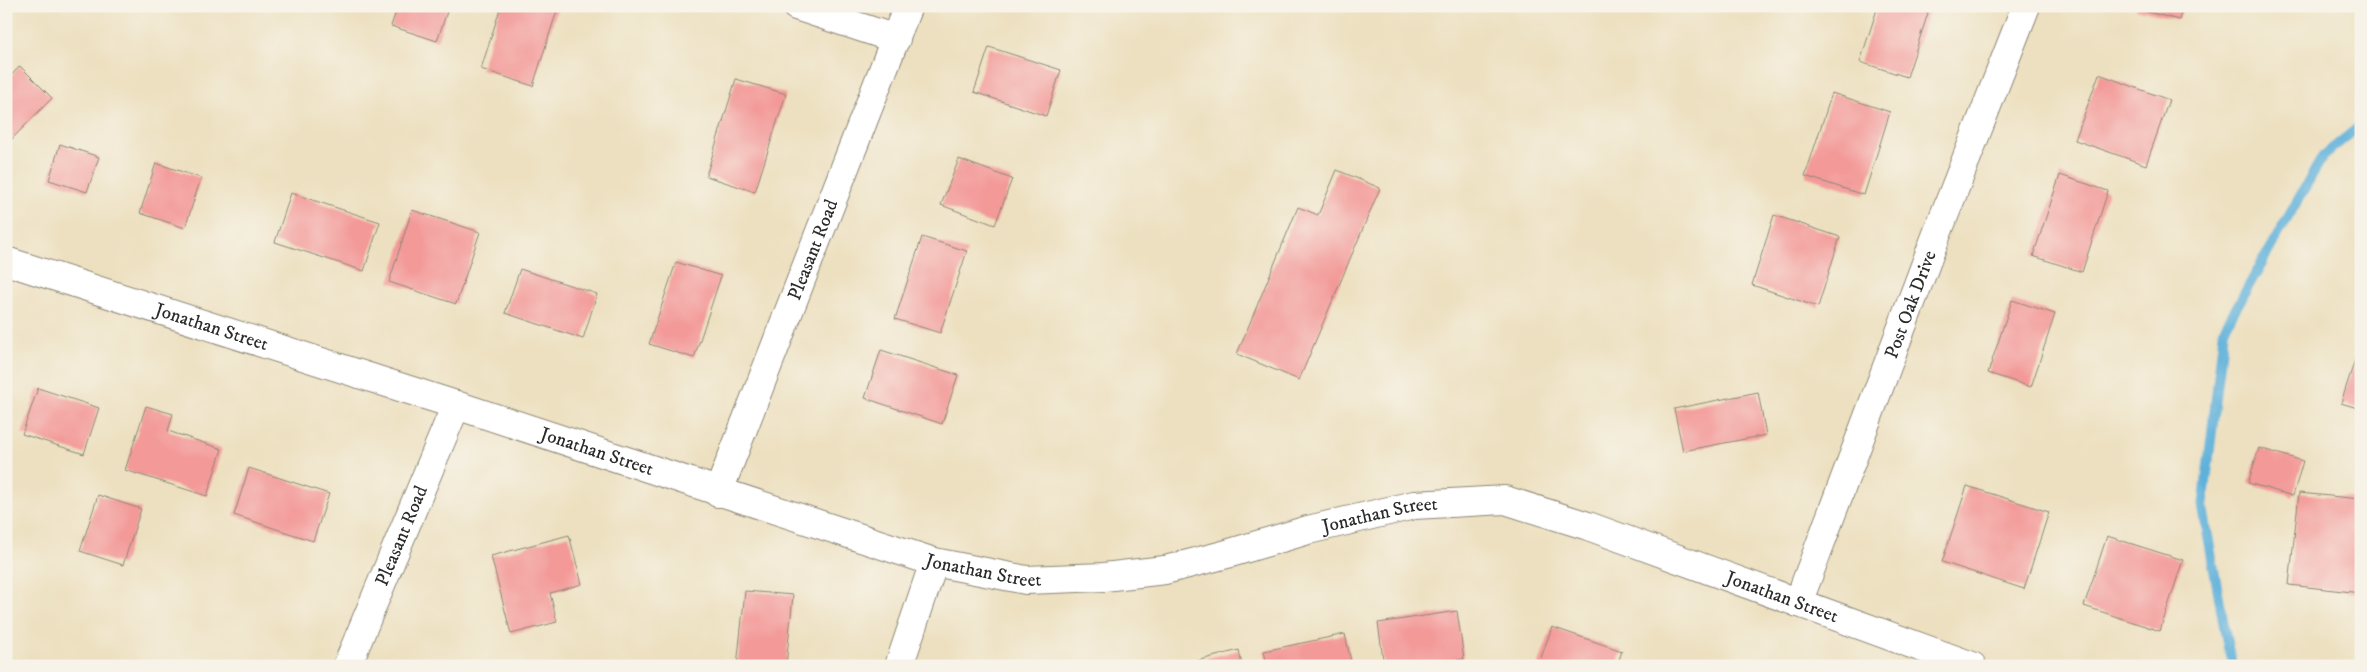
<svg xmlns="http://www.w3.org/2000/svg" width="2367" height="672" viewBox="0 0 2367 672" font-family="'IM FELL DW Pica',serif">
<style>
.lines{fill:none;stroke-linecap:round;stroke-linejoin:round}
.stream{stroke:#5fb1da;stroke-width:10}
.building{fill:#f39998}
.minor-casing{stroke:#8c8676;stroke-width:30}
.minor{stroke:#fff;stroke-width:28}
.labels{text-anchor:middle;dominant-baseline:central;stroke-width:4;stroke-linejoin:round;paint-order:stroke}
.street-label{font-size:19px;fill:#2b2b2b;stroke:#f7f3e8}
</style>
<rect width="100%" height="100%" fill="#f7f3e8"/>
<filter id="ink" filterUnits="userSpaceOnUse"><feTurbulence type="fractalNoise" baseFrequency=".02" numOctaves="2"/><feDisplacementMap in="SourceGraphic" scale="10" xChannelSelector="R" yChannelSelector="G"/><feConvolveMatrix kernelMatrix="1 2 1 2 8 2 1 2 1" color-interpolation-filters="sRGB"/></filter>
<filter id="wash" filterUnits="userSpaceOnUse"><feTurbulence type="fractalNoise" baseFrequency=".0096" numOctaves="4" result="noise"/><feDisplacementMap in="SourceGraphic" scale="20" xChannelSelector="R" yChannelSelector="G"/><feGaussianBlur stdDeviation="1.12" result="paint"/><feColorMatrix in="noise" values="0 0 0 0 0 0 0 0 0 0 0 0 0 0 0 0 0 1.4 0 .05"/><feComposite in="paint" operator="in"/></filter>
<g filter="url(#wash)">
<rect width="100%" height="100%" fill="#ede0c0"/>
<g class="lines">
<polyline class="stream" points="2234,666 2228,648 2203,508 2224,329 2323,156 2361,125"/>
</g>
<g id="blocks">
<g class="building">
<polygon points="398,6 449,6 437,41 391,26"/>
<polygon points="501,6 558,7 533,86 481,69"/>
<polygon points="1878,6 1907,6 1928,13 1907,77 1860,62"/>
<polygon points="2137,6 2183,6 2179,20 2136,9"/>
<polygon points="989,47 1061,70 1046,116 974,92"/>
<polygon points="20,66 52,98 6,145 6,81"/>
<polygon points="2099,74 2169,100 2146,165 2075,140"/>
<polygon points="736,79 786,94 755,192 706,176"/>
<polygon points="1832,93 1890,112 1864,195 1805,176"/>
<polygon points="60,144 99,157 87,192 49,180"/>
<polygon points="959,159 1012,179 995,225 941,205"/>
<polygon points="156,163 201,178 185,228 140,213"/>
<polygon points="1337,170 1380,188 1299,380 1237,354 1298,207 1318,215"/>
<polygon points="2060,175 2108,191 2082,272 2033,256"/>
<polygon points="291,193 380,222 364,271 275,242"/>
<polygon points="412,210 480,232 456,304 389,282"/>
<polygon points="1774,215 1840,237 1818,307 1752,285"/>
<polygon points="922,237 967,251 940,333 895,319"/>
<polygon points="676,262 721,276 694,358 649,344"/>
<polygon points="520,269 597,294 583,339 505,313"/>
<polygon points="2012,300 2055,314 2031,387 1988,373"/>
<polygon points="2360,344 2361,344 2361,409 2341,403"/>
<polygon points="881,350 958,375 942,424 865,398"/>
<polygon points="38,388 99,408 84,454 22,434"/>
<polygon points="1758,392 1766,435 1683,451 1674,409"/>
<polygon points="146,406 173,414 168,431 222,449 207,496 125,470"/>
<polygon points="2259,448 2303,461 2293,496 2248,483"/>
<polygon points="249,468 329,494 313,541 234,515"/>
<polygon points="1967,486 2049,512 2024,589 1942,562"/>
<polygon points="2299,493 2361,499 2361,593 2289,585"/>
<polygon points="98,495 141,509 123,565 80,551"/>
<polygon points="569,535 582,584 550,593 557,622 511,634 491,556"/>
<polygon points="2107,536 2183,560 2160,631 2084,606"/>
<polygon points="745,591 793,595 786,666 737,666"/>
<polygon points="1457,611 1464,659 1415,666 1384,666 1378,623"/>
<polygon points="1552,627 1622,651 1617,666 1538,666"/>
<polygon points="1345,634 1352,666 1267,666 1264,651"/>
<polygon points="1239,650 1242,666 1182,666 1181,665"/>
</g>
</g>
</g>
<g filter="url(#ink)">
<use href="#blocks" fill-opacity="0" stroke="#8c8676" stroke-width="1"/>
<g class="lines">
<defs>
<g id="minor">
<polyline points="796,6 896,39"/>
<path id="s1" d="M6,261L456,405L934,562L1026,580L1104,577L1165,570L1227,554L1308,530L1414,505L1505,500L1588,526L1972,666"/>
<path id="s2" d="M718,493L908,6"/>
<path id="s3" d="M1798,603L1935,239L2026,6"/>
<path id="s4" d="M347,666L456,405"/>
<polyline points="899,666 934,562"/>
</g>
</defs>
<use href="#minor" class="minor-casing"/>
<use href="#minor" class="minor"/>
</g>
</g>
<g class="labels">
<g class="street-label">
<text stroke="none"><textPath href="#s2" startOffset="261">Pleasant Road</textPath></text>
<text stroke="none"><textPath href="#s3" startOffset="319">Post Oak Drive</textPath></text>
<text stroke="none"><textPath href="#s1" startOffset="216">Jonathan Street</textPath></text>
<text stroke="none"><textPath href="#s1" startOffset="621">Jonathan Street</textPath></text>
<text stroke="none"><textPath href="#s1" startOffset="1431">Jonathan Street</textPath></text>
<text stroke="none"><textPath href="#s4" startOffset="141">Pleasant Road</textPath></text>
<text stroke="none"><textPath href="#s1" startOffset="1026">Jonathan Street</textPath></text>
<text stroke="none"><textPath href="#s1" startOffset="1851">Jonathan Street</textPath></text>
</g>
</g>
<rect width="2367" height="672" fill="none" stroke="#f7f3e8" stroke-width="25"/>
</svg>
